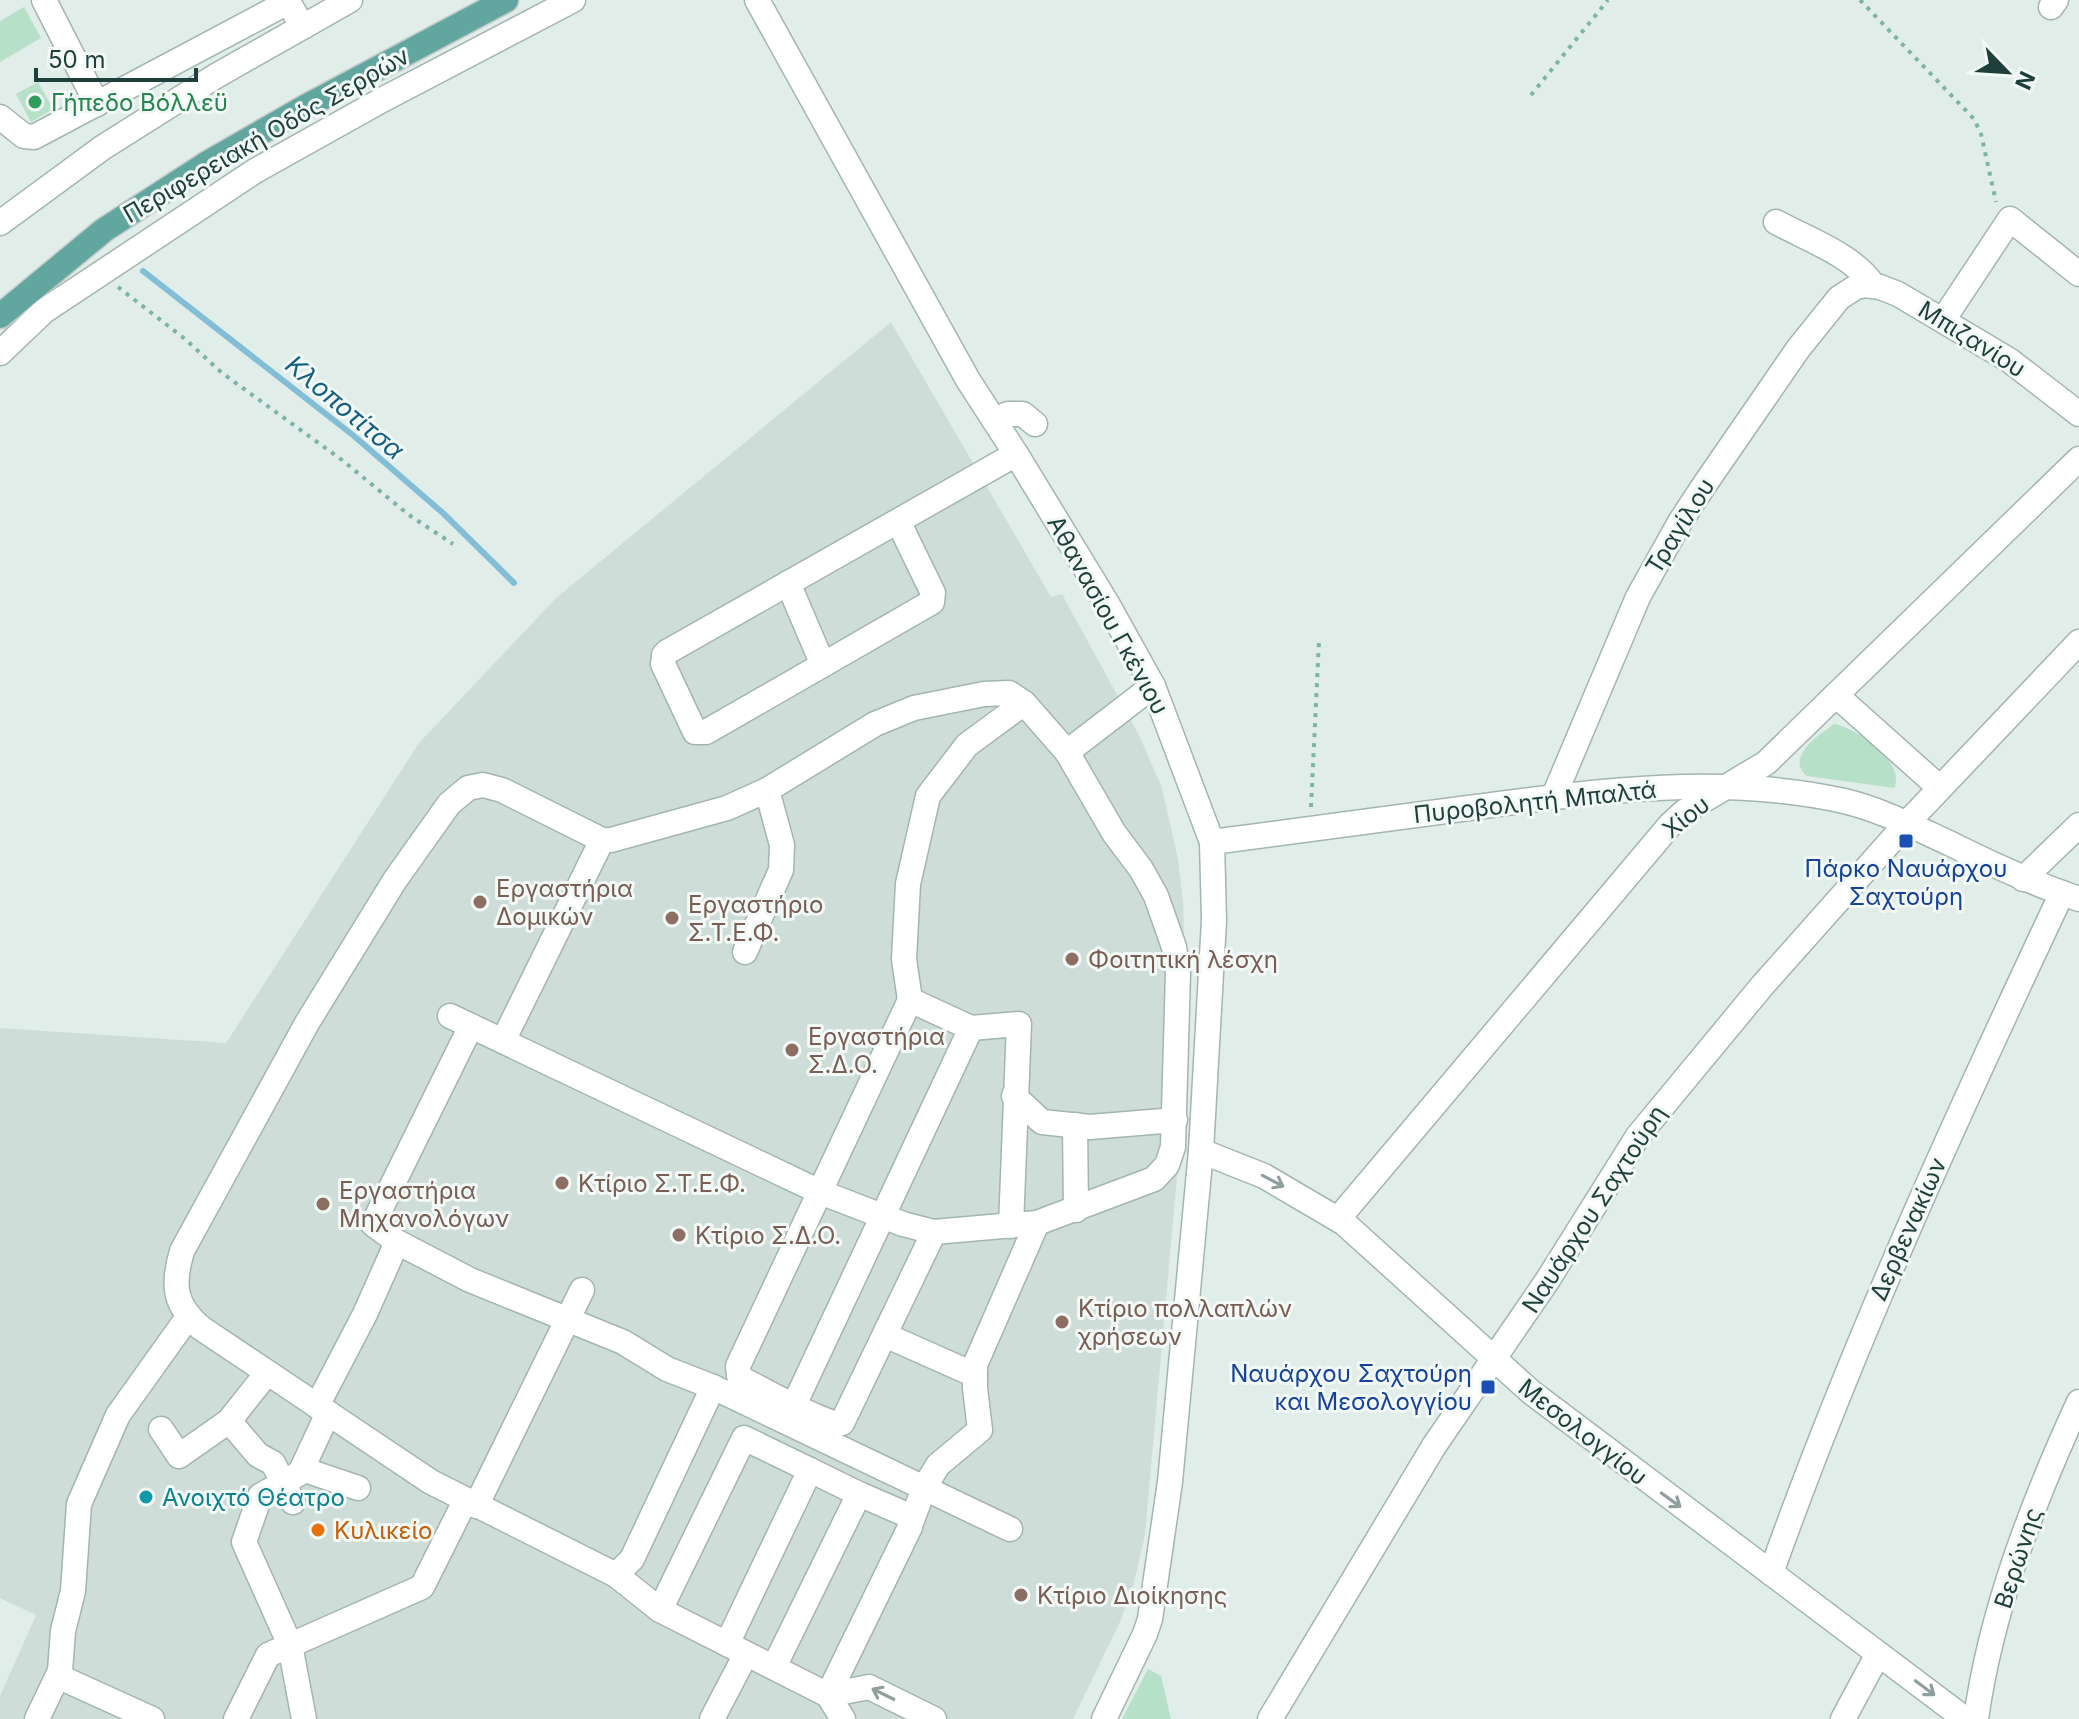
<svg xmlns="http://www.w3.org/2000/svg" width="2079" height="1719" viewBox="0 0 2079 1719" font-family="Inter,sans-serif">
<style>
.built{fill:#cfddd8}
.green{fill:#b7e0c8}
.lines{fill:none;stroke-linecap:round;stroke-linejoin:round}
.stream{stroke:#83bed7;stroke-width:6}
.minor-casing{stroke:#a3b5b1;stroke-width:27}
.major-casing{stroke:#c0c9c8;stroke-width:27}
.path{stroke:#7eb3ab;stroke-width:4;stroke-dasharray:4 6;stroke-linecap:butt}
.minor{stroke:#fff;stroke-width:24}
.major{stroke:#61a79f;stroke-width:24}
.oneway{stroke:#8f9f9d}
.leisure-dot{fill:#2e9e5b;stroke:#f2f9f6;stroke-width:3}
.transit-dot{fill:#1a4fb4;stroke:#f2f9f6;stroke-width:3}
.education-dot{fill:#8d6e63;stroke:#f2f9f6;stroke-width:3}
.culture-dot{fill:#0f9aa8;stroke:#f2f9f6;stroke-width:3}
.food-dot{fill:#e8710a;stroke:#f2f9f6;stroke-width:3}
.labels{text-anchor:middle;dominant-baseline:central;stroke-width:6;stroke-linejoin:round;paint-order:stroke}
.leisure-label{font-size:24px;fill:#27864d;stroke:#f2f9f6;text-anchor:start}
.street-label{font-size:24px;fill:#1f3f3b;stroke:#f2f9f6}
.transit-label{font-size:24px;fill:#164399;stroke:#f2f9f6}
.education-label{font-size:24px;fill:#785e54;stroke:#f2f9f6;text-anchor:start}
.culture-label{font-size:24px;fill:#0d838f;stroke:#f2f9f6;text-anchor:start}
.food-label{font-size:24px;fill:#c56008;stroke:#f2f9f6;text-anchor:start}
.water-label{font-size:26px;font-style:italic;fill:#145f81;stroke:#f2f9f6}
</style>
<rect width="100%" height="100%" fill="#e1ede9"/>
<polygon class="built" points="891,322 1051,597 1062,594 1139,735 1162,788 1178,859 1183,903 1185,965 1178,1165 1145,1535 1132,1591 1119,1624 1073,1719 0,1719 0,1696 36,1615 0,1598 0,1028 226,1043 419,743 556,598"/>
<g class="green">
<polygon points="24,7 41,38 0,62 0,21"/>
<polygon points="38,82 53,109 31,122 16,94"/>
<path d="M1834,724C1855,727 1907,763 1894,788L1807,776C1784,758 1820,734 1834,724Z"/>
<polygon points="1148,1669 1161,1676 1171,1719 1122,1719"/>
</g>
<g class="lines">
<polyline class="stream" points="143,271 354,436 444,514 514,583"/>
<defs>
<g id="minor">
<polyline points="44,0 97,104"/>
<polyline points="757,0 968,380 1016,454 1108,605 1153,686 1212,842 1214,920 1201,1151 1170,1482 1150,1619 1145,1634 1104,1719"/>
<polyline points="2051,7 2056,0"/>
<polyline points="0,117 24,136 34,137 288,2 303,27"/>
<path d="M1776,222C1807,239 1853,255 1873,285"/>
<polyline points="0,223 102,148 216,76 350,0"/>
<polyline points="1943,320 2010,219 2079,274"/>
<polyline points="0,353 44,311 255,171 382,100 573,0"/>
<polyline points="994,420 1008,414 1023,414 1035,424"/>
<polyline points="898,521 933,593 932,602 706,732 695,732 663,664 664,655 667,652 1016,454"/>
<polyline points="788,583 823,665"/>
<polyline points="1837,696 1940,788"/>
<polyline points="1554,796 1638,597 1680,522 1705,484 1798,349 1839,298 1856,287 1865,285 1880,287 1898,294 2009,360 2079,414"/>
<path d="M1212,842C1300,830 1388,819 1476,807C1598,791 1723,774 1844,801C1882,810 1916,828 1951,844C1993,865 2034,884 2079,899"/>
<polyline points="2023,879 2079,825"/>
<polyline points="745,952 781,870 782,845 767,790"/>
<polyline points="910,1000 904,959 908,884 928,796 967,745 1024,703"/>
<polyline points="450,1016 820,1192 903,1224 934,1232 1037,1223 1154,1179 1167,1165 1173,1147 1178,973 1174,947 1156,896 1141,869 1114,833 1067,752"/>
<polyline points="471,1026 373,1224 397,1242 470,1280 623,1342 667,1369 713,1387 632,1559 616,1575"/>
<polyline points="971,1028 1019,1024 1011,1226"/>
<polyline points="503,1041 602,840"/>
<polyline points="1014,1096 1042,1122 1090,1127 1175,1120"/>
<polyline points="1075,1125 1076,1210"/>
<polyline points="1201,1151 1264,1176 1344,1223 1531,1392 1965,1719"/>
<polyline points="1338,1219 1670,825 1684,812 1766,763 2079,459"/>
<polyline points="885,1335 975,1375"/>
<polyline points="713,1387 1010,1529"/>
<path d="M794,1405L971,1028L910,1000L738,1366L739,1376L742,1379C760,1388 827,1426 842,1423L934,1232"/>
<polyline points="317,1406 365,1314 397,1242"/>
<polyline points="229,1421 267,1373"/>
<polyline points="161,1429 179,1456 229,1421 258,1455 273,1463 293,1502"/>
<polyline points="302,1469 358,1488"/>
<polyline points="810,1470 859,1494"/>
<polyline points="476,1506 582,1290"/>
<polyline points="911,1523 924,1488 938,1465 980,1430 975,1388 975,1365 1037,1223"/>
<path d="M1771,1573C1854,1340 1957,1116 2062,893"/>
<polyline points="660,1610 744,1438 810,1470 727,1644"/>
<polyline points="774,1667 859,1494 905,1514 909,1518 910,1527 828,1695"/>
<polyline points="828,1695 869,1687 934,1719"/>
<polyline points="37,1719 60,1671"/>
<polyline points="152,1719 64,1679 60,1671 63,1631 73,1591 79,1504 118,1415 188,1317"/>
<polyline points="236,1719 268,1655 422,1587 465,1501"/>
<polyline points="304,1719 290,1645 244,1542 260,1496 300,1473 328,1413"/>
<polyline points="712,1719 746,1654"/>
<path d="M843,1719L828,1695L660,1610L616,1575L431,1482L201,1328C174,1305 172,1285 182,1251L307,1023L395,880L449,804L468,788L483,785L502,790L602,840H611L727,808L767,790L875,724L914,708L984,694L1009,693L1024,703L1067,752L1153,686"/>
<polyline points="1270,1719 1434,1446 1547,1281 1638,1136 1762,986 1907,823 2079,642"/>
<polyline points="1843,1719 1878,1654"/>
<path d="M1976,1719C1991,1610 2033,1502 2079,1402"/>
</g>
<polyline id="major" points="0,316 104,230 206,164 307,106 506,0"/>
</defs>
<use href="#minor" class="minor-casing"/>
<use href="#major" class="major-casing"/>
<g class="path">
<polyline points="1860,0 1974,119 1981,134 1996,202"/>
<polyline points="1531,95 1608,0"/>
<polyline points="118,287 185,339 222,373 342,460 409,515 453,544"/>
<polyline points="1311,807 1319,641"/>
</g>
<use href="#minor" class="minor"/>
<use href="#major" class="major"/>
</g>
<defs><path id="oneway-shaft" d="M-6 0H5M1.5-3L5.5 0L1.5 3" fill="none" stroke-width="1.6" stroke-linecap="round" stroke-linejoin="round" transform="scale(2)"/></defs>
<g class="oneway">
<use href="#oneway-shaft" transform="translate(1273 1181) rotate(28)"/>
<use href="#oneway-shaft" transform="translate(1671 1500) rotate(36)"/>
<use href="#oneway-shaft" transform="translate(1925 1688) rotate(37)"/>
<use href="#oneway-shaft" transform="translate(883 1694) rotate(-154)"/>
</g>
<circle class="leisure-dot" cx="35" cy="102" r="8"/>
<g class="transit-dot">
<rect x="1898" y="833" width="16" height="16" rx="4"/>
<rect x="1480" y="1379" width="16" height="16" rx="4"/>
</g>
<g class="education-dot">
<circle cx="480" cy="902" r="8"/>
<circle cx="672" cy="918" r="8"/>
<circle cx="1072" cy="959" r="8"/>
<circle cx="792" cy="1050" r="8"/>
<circle cx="562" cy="1183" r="8"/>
<circle cx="323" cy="1204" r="8"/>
<circle cx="679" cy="1235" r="8"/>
<circle cx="1062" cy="1322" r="8"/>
<circle cx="1021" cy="1595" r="8"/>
</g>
<circle class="culture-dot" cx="146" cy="1497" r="8"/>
<circle class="food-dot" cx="318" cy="1530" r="8"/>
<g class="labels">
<g class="leisure-label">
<text x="51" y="102">Γήπεδο Βόλλεϋ</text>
</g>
<g class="street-label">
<text transform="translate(266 135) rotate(-30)">Περιφερειακή Οδός Σερρών</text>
<text transform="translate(1972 339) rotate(32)">Μπιζανίου</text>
<text transform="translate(1680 526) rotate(-58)">Τραγίλου</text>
<text transform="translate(1108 615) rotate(61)">Αθανασίου Γκένιου</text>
<text transform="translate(1535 802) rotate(-6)">Πυροβολητή Μπαλτά</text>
<text transform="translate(1686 817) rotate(-38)">Χίου</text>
<text transform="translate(1594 1209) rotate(-57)">Ναυάρχου Σαχτούρη</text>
<text transform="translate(1908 1229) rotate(-66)">Δερβενακίων</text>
<text transform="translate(1583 1432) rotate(38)">Μεσολογγίου</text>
<text transform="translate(2018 1558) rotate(-72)">Βερώνης</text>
</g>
<g class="transit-label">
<text x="1906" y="868">Πάρκο Ναυάρχου<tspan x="1906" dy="28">Σαχτούρη</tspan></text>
<text x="1472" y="1373" text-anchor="end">Ναυάρχου Σαχτούρη<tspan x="1472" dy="28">και Μεσολογγίου</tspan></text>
</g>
<g class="education-label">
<text x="496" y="888">Εργαστήρια<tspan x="496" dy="28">Δομικών</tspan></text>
<text x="688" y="904">Εργαστήριο<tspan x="688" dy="28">Σ.Τ.Ε.Φ.</tspan></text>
<text x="1088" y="959">Φοιτητική λέσχη</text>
<text x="808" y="1036">Εργαστήρια<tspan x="808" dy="28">Σ.Δ.Ο.</tspan></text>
<text x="578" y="1183">Κτίριο Σ.Τ.Ε.Φ.</text>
<text x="339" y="1190">Εργαστήρια<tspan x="339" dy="28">Μηχανολόγων</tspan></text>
<text x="695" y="1235">Κτίριο Σ.Δ.Ο.</text>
<text x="1078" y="1308">Κτίριο πολλαπλών<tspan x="1078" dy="28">χρήσεων</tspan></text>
<text x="1037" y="1595">Κτίριο Διοίκησης</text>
</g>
<g class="culture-label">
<text x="162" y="1497">Ανοιχτό Θέατρο</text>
</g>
<g class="food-label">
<text x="334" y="1530">Κυλικείο</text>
</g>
<g class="water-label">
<text transform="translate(345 407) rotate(40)">Κλοποτίτσα</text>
</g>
</g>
<g transform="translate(2007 72) rotate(115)" stroke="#f2f9f6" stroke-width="6" paint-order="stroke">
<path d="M0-6L14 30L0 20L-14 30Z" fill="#1f3f3b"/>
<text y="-12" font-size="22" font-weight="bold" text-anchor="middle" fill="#1f3f3b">N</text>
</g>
<path d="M36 68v12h160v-12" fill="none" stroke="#1f3f3b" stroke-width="4"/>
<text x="48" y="68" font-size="24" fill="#1f3f3b" stroke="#f2f9f6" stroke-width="6" paint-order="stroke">50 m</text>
</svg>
